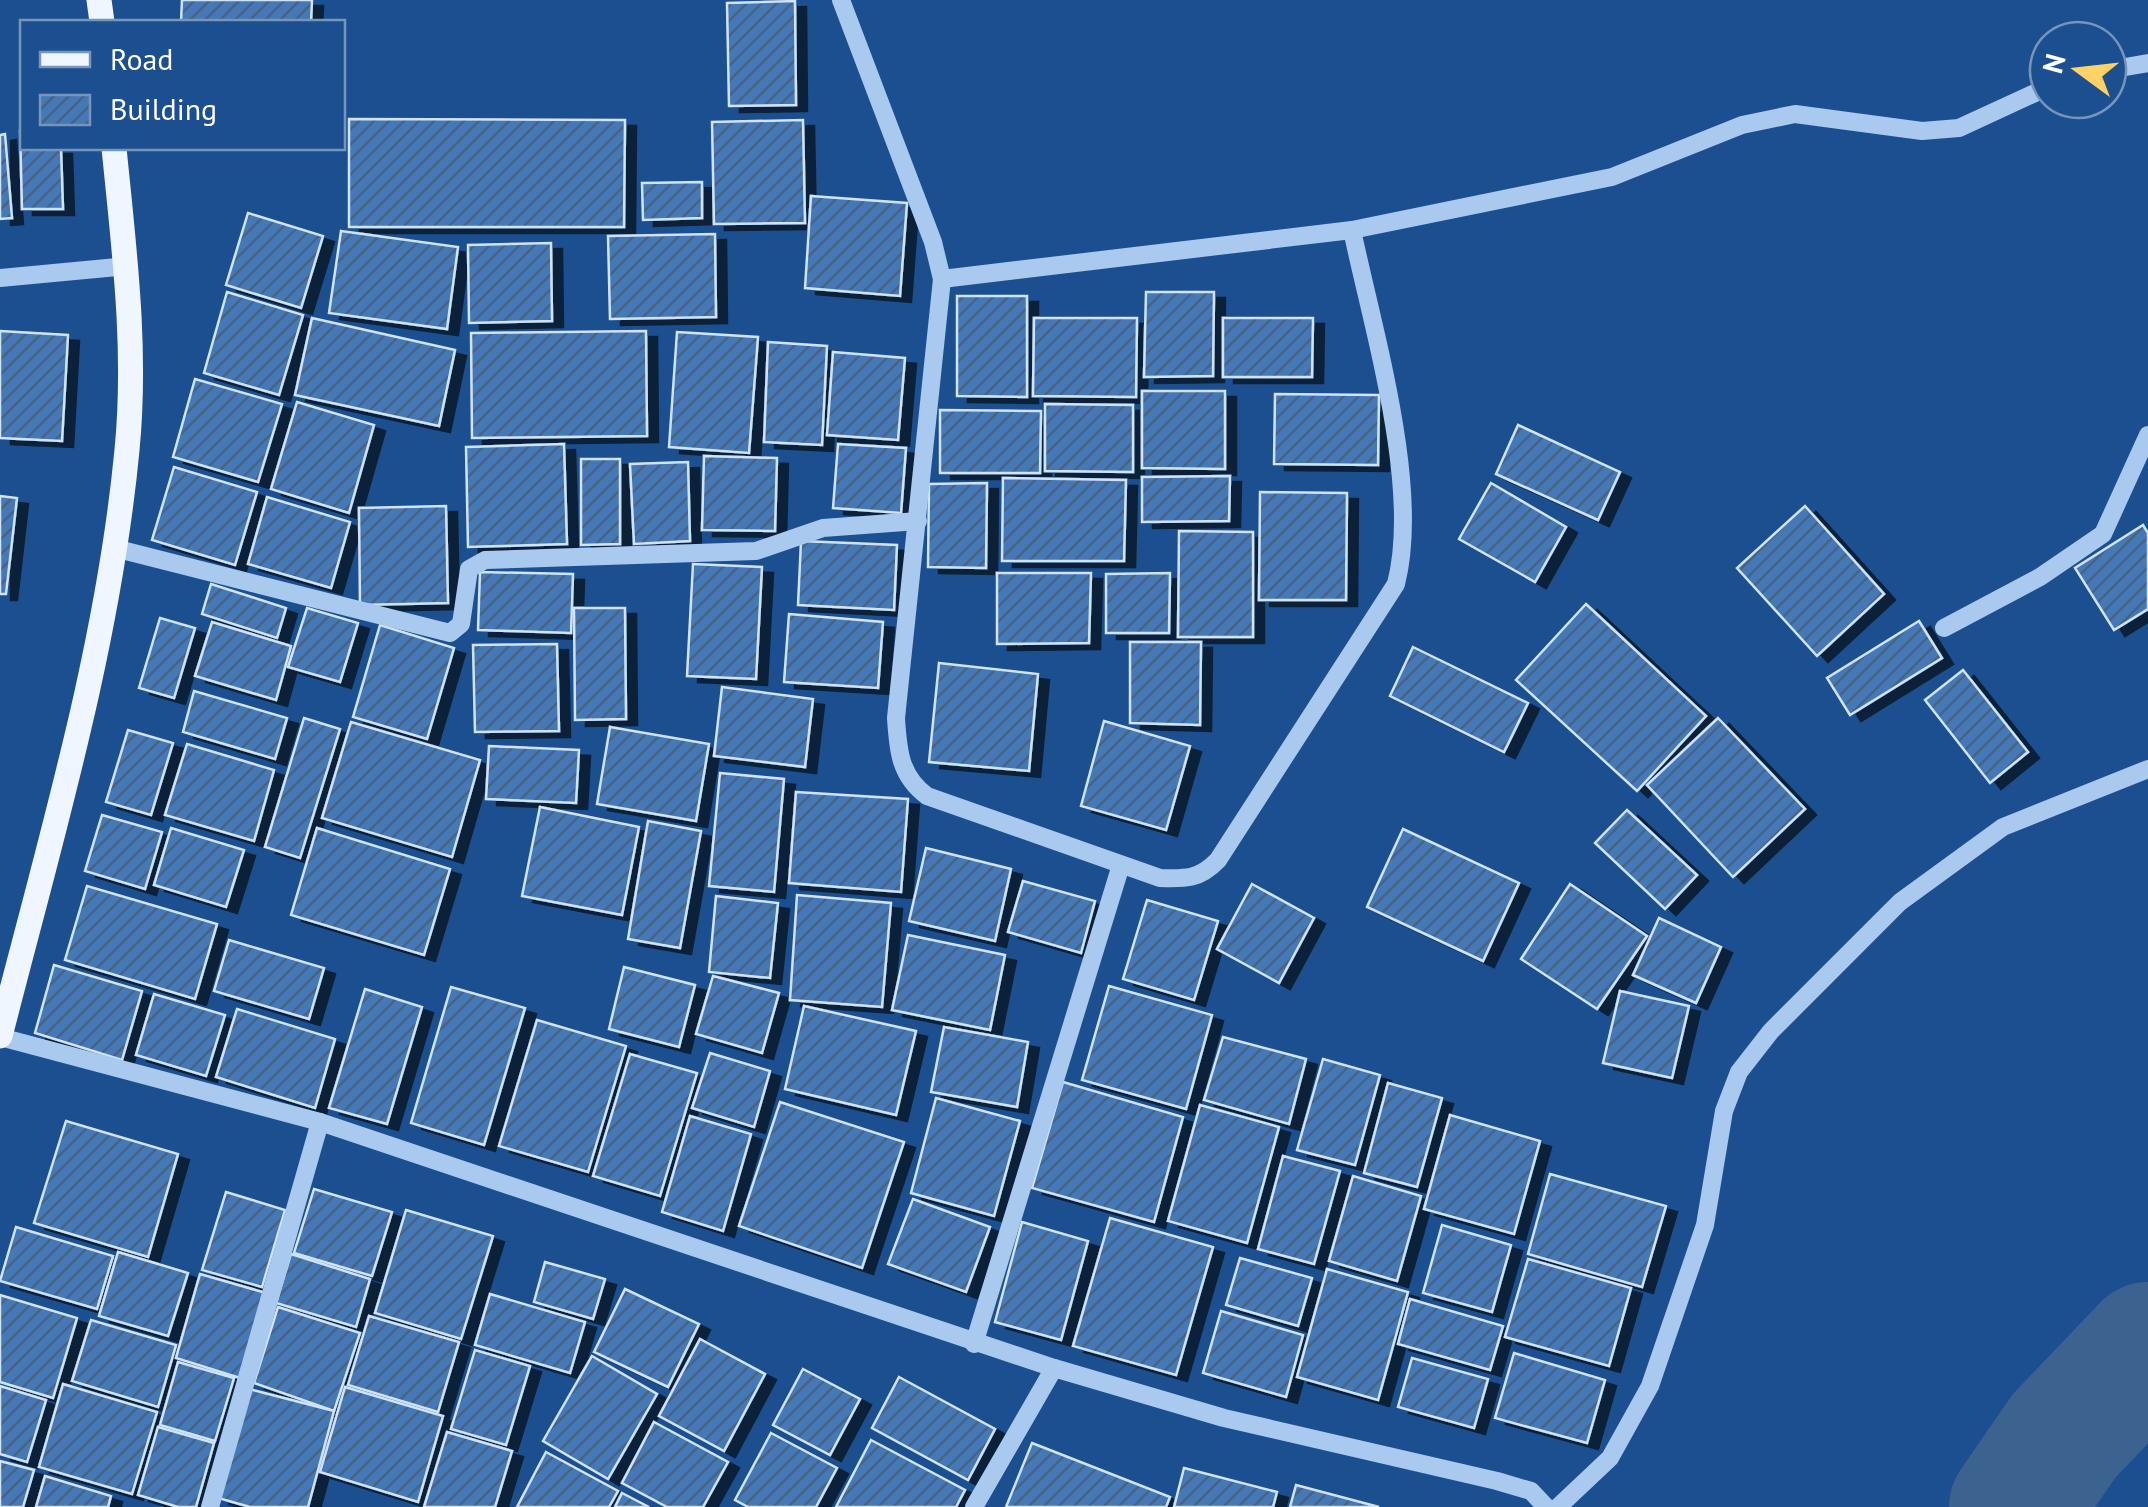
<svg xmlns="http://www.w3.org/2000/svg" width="2148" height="1507" viewBox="0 0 2148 1507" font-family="'PT Sans',sans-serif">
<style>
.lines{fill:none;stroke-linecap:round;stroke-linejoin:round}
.river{stroke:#3c6290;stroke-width:132}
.building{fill:url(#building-hatch);stroke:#cfe3fa;stroke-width:2.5;filter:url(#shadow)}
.minor{stroke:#a9c9ee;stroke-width:18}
.major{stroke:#f0f6ff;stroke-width:25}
</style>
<defs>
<pattern id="building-hatch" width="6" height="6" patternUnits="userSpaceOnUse" patternTransform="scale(2.5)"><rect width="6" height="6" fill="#4478b7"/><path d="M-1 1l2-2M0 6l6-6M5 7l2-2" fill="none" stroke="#486282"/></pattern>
<filter id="shadow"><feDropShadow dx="11" dy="6" stdDeviation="0" flood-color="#0009"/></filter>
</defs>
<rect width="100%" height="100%" fill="#1b4f8f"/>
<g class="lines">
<polyline class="river" points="2015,1507 2064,1436 2148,1348"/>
</g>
<g class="building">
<polygon points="182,0 312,0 311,22 181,22"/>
<polygon points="795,1 796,105 729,106 727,3"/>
<polygon points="349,119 625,120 624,227 349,227"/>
<polygon points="803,120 805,223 714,224 712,122"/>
<polygon points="20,129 22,148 61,148 63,209 22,209"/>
<polygon points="5,134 12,218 0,219 0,135"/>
<polygon points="702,182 702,218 643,220 642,183"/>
<polygon points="811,196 907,203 900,296 805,288"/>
<polygon points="248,213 323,236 301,308 226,285"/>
<polygon points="341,231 458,247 447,329 329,313"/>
<polygon points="715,234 716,317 610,319 608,236"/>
<polygon points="551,243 552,321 469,323 468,245"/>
<polygon points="227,292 303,315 279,395 204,373"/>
<polygon points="1146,292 1214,292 1213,376 1144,377"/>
<polygon points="957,296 1027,296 1027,397 957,396"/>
<polygon points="312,318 455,350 439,426 295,395"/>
<polygon points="1034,318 1137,318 1136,397 1033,396"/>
<polygon points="1223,318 1313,318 1312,377 1223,377"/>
<polygon points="0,331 68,335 62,441 0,438"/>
<polygon points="646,331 647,436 472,438 471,333"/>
<polygon points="677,332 758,337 749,453 669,447"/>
<polygon points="768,342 827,346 822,445 764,442"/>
<polygon points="833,352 905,358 898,440 827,435"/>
<polygon points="195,379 282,404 258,482 173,457"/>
<polygon points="1142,391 1225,391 1225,469 1142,468"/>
<polygon points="1275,394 1379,395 1378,465 1274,464"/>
<polygon points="297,402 374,425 349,513 271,489"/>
<polygon points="1045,404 1133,405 1133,472 1045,471"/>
<polygon points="940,410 1041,411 1040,473 940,473"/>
<polygon points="1518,425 1620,472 1598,520 1496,474"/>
<polygon points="564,444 567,544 468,547 466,447"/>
<polygon points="838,444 906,448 901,513 833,508"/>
<polygon points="704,456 777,458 775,531 702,530"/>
<polygon points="581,459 620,459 620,544 581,545"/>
<polygon points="688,462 690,541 634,544 630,464"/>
<polygon points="174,467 257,492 235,565 152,540"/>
<polygon points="1230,476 1229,521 1142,522 1142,477"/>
<polygon points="1003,478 1126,480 1124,561 1002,561"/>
<polygon points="987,483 986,568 928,567 929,484"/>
<polygon points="1491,483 1566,527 1535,582 1459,539"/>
<polygon points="1260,492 1347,493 1346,600 1259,600"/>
<polygon points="0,496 17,498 6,594 0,594"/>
<polygon points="267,497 350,522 331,588 248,564"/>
<polygon points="446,506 448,603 360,605 359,508"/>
<polygon points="1805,506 1884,594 1817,656 1737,568"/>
<polygon points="2143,525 2148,533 2148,609 2114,630 2075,568"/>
<polygon points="1179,531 1253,532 1253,637 1178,637"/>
<polygon points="801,541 897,545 894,610 798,605"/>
<polygon points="693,564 762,567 756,679 687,676"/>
<polygon points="480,572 573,574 571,633 478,630"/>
<polygon points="997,573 1091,573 1089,643 997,644"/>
<polygon points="1170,573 1169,633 1106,633 1106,574"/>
<polygon points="211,584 286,608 277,638 202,614"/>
<polygon points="1586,604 1706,716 1637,791 1516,680"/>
<polygon points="307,608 358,623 340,682 288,667"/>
<polygon points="574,608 625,608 626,719 575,720"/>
<polygon points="789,614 883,622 878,688 784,682"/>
<polygon points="160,618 195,628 174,698 139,688"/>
<polygon points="1919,621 1942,658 1850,715 1827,678"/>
<polygon points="212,622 291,646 276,700 195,676"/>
<polygon points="380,625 454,648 427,739 353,717"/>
<polygon points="1130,642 1201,642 1200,725 1130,723"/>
<polygon points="557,644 559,731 475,732 473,645"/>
<polygon points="1413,647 1528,703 1504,752 1390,696"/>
<polygon points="939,663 1038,674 1029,771 929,762"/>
<polygon points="1963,670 2028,752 1990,783 1925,700"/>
<polygon points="722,687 813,699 805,767 714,756"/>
<polygon points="194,691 287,718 275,759 183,732"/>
<polygon points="304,718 340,729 300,858 265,847"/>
<polygon points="1718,718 1805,809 1733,877 1647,785"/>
<polygon points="1104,721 1190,746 1166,830 1081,806"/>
<polygon points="351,722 480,760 452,857 322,818"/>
<polygon points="610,727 709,744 696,821 597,804"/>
<polygon points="128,730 173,743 151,815 106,802"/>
<polygon points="187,744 274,770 254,841 165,815"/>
<polygon points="489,746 579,750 576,803 486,799"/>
<polygon points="720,773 784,779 774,892 709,886"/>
<polygon points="796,792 908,799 901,892 789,883"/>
<polygon points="540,807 639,827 622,915 522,896"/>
<polygon points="1627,810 1697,875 1665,909 1595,843"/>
<polygon points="102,815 162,832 145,889 85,871"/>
<polygon points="648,821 701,831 680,948 628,939"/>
<polygon points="171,828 244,850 226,907 154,885"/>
<polygon points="317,828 450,869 424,955 291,915"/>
<polygon points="1403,829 1519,883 1483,961 1367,907"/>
<polygon points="926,848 1011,869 995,941 909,921"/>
<polygon points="1023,881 1095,901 1081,953 1008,932"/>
<polygon points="1252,884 1314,918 1279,983 1217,949"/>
<polygon points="1570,884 1647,936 1597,1009 1521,959"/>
<polygon points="87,886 217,924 195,999 65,960"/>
<polygon points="797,895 891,903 882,1007 790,1000"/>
<polygon points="716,896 778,903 770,978 709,972"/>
<polygon points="1147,900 1218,921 1194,1000 1123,979"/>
<polygon points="1659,918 1721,947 1696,1003 1633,975"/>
<polygon points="908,935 1005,955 990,1030 892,1010"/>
<polygon points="229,940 324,968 309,1019 214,991"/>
<polygon points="54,965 142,991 122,1060 35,1033"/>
<polygon points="624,967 695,985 679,1047 609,1029"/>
<polygon points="713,976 779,993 762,1053 696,1034"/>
<polygon points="1109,986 1212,1015 1186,1109 1082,1080"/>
<polygon points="451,987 525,1008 484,1145 411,1123"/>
<polygon points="365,989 422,1007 387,1124 329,1108"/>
<polygon points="1620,991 1689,1006 1672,1078 1603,1063"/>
<polygon points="154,994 225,1015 206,1076 136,1055"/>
<polygon points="804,1006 916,1031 896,1115 785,1089"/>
<polygon points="237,1009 335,1039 315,1108 216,1077"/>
<polygon points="537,1020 626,1046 588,1172 499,1146"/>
<polygon points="944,1027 1028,1042 1017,1107 931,1092"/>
<polygon points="1223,1037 1306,1059 1289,1124 1204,1100"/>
<polygon points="710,1053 770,1071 754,1127 692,1108"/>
<polygon points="630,1054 697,1073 660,1196 593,1176"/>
<polygon points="1323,1059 1380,1075 1355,1165 1297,1150"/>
<polygon points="1063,1082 1183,1117 1154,1222 1032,1188"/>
<polygon points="1388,1083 1442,1098 1417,1187 1364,1173"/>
<polygon points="936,1098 1020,1121 994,1216 911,1193"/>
<polygon points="780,1102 904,1142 862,1268 739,1226"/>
<polygon points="1200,1105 1279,1127 1247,1243 1168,1221"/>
<polygon points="1450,1115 1540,1141 1514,1234 1424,1209"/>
<polygon points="690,1116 751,1134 723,1231 662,1212"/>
<polygon points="66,1121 178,1154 148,1257 34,1223"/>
<polygon points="1283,1156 1340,1171 1314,1264 1258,1249"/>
<polygon points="1550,1174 1666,1206 1642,1287 1528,1254"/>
<polygon points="1353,1176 1421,1196 1397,1281 1329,1261"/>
<polygon points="314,1189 392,1212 372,1276 294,1253"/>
<polygon points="226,1192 285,1210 262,1287 202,1270"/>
<polygon points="913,1199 990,1227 966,1292 888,1264"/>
<polygon points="406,1210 493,1236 461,1339 375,1313"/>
<polygon points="1110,1218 1213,1247 1176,1375 1073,1346"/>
<polygon points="1022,1222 1088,1241 1061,1340 995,1322"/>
<polygon points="1442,1225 1511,1245 1492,1312 1423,1293"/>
<polygon points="16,1227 113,1256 97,1309 0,1281"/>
<polygon points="118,1252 188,1273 168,1336 99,1316"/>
<polygon points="291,1254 370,1279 356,1327 276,1303"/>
<polygon points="1240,1258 1312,1278 1298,1326 1226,1305"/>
<polygon points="1528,1259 1631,1288 1609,1366 1505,1337"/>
<polygon points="545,1262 605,1279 593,1319 534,1302"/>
<polygon points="1327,1269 1408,1292 1378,1400 1297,1377"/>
<polygon points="200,1274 266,1293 240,1378 176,1358"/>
<polygon points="625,1289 699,1324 668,1387 594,1352"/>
<polygon points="490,1294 585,1322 570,1373 475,1345"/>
<polygon points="0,1295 77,1318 53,1398 0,1382"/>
<polygon points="1410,1299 1503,1326 1490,1370 1398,1344"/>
<polygon points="278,1307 360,1333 334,1411 254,1383"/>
<polygon points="1221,1311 1303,1335 1286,1397 1203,1373"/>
<polygon points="369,1316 459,1342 438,1412 348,1385"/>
<polygon points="91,1320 176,1345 158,1407 72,1381"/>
<polygon points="700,1339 765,1374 724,1451 659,1416"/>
<polygon points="475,1350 530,1366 506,1445 451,1429"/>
<polygon points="1514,1353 1605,1380 1587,1443 1495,1418"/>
<polygon points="592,1356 657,1394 608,1479 543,1441"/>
<polygon points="1412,1358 1488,1379 1474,1428 1398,1407"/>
<polygon points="178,1362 234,1378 215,1441 160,1425"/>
<polygon points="803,1369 860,1399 830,1455 773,1425"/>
<polygon points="899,1377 995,1429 968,1480 872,1428"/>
<polygon points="63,1384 157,1412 132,1494 39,1467"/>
<polygon points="0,1386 46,1400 27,1462 0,1454"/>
<polygon points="345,1387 443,1416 418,1502 320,1472"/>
<polygon points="249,1389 334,1411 308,1507 250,1507 218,1498"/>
<polygon points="654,1422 728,1462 703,1507 667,1507 622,1483"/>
<polygon points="158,1427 214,1443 196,1507 178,1507 138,1495"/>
<polygon points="447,1432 512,1451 495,1507 424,1507"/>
<polygon points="771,1433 837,1468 816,1507 748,1507 735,1500"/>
<polygon points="871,1440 965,1490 956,1507 836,1507"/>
<polygon points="1032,1443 1170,1497 1166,1507 1006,1507"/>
<polygon points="546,1452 618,1491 609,1507 517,1507"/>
<polygon points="0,1461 34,1470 23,1507 0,1507"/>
<polygon points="1184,1468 1277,1492 1273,1507 1174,1507"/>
<polygon points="45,1476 111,1496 108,1507 36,1507"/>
<polygon points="1296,1485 1379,1507 1290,1507"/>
<polygon points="622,1493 649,1507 615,1507"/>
</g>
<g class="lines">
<g class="minor">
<polyline points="841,0 933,242 942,279 1352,230 1612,177 1742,125 1795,114 1922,131 1959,128 2048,87"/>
<polyline points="2108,70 2148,63"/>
<polyline points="0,278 128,266"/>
<path d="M942,279L896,718C898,751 900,776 927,796L1160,878C1186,879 1200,879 1218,860L1396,584C1421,487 1373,330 1352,230"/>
<polyline points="114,548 450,633 461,624 469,569 485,560 756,551 823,528 918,521"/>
<polyline points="1944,628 2040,577 2103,534 2148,435"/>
<polyline points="0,1037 320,1122 1054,1368 1224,1418 1497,1481 1531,1491 1546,1507"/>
<polyline points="974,1344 1121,865"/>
<polyline points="210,1507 320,1122"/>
<polyline points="974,1507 1054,1368"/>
<polyline points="1558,1507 1610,1458 1650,1386 1705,1225 1724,1111 1739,1072 1771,1031 1900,902 2003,827 2148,769"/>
</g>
<g class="major">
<polyline points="99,0 102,22"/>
<path d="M0,1036C49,844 108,649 127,450C137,348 124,249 114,148"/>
</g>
</g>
<rect x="20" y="20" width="325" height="130" fill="#1b4f8f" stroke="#7695bc" stroke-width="2.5"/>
<rect x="40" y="52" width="50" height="15" fill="#f0f6ff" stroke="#7695bc" stroke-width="2.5"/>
<text x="110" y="70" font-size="30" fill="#ffffff">Road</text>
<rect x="40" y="95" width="50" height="30" fill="url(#building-hatch)" stroke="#7695bc" stroke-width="2.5"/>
<text x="110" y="120" font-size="30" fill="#ffffff">Building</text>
<g transform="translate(2078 70) rotate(285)"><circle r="48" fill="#1b4f8f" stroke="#7695bc" stroke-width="2.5"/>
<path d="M0-8L18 38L0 25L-18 38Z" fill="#ffd166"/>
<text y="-15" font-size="28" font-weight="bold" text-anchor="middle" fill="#ffffff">N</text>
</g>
</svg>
